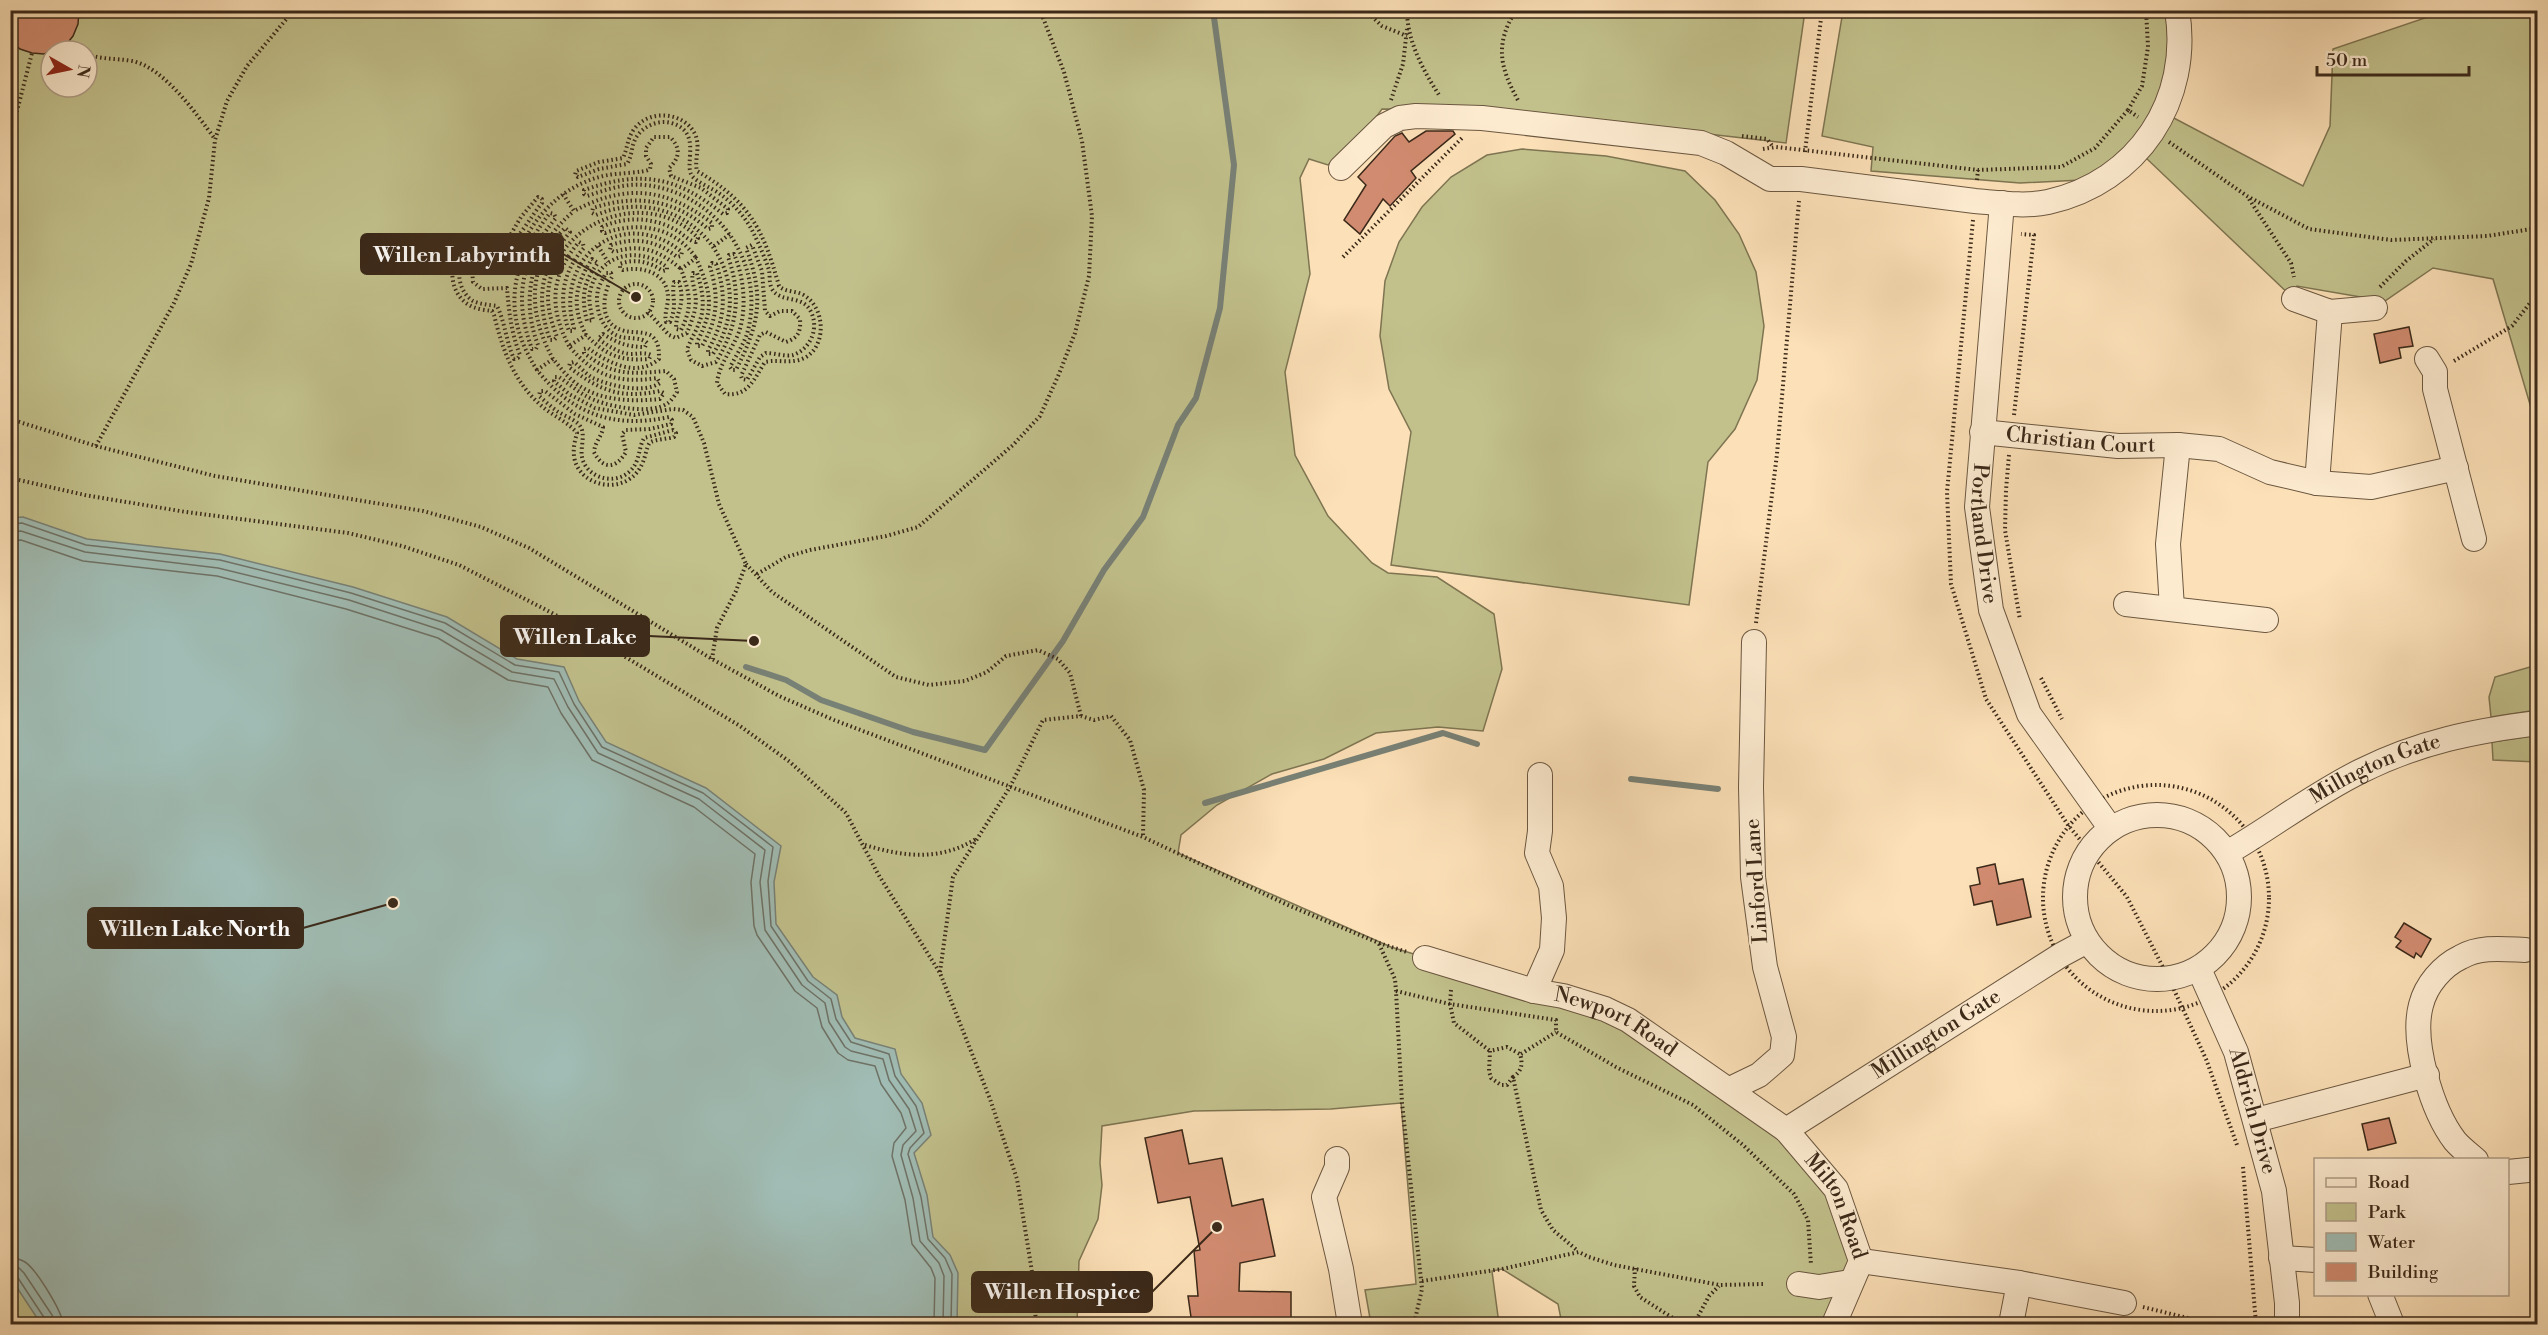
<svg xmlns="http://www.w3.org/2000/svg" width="2548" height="1335" viewBox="0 0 2548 1335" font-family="'Libre Bodoni',serif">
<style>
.green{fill:#c2c18c;stroke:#7e7552;stroke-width:1.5;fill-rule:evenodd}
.water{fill:#a0bcb4;stroke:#788176;stroke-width:1.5}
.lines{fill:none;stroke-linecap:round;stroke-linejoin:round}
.shore{stroke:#6e7266;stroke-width:1.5}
.stream{stroke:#788176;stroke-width:6}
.building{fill:#d18b70;stroke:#3b2919;stroke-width:1.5}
.minor-casing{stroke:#6b5740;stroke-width:26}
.path{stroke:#3b2919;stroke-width:4;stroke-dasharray:1.5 3;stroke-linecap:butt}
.minor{stroke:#fdebd0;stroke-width:24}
.labels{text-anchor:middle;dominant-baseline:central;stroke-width:4.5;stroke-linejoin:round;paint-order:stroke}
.street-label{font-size:21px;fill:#3b2919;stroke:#fdebd0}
.leader{fill:none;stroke:#3b2919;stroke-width:2}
.callout-dot{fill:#3b2919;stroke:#fdebd0;stroke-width:2}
.callout{fill:#3b2919;stroke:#3b2919;stroke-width:2}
.callout-label{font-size:22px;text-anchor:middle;font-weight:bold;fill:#fff}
</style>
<rect width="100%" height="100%" fill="#fce0b7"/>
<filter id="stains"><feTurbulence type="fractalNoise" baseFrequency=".00333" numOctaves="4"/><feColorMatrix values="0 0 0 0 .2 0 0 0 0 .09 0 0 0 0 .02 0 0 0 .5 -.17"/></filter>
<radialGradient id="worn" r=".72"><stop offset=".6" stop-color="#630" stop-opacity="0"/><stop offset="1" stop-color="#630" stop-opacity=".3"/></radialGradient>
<g class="green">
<path d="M10,11H1805L1786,143L1499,110L1382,109L1367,130L1328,165L1309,159L1300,178L1310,274L1285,372L1295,455L1328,516L1372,563L1388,573L1437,577L1494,614L1502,669L1483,731L1438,727L1376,733L1324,759L1272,774L1217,805L1181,835L1178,853L1391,947L1534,991L1563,996L1730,1089L1836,1189L1861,1261L1834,1324H1562L1558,1304L1502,1269L1492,1271L1499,1324H1371L1365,1290L1416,1284L1401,1103L1331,1109L1194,1111L1102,1126L1100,1163L1102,1185L1098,1219L1079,1261L1077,1324H11ZM51,51H87V87H51Z"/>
<polygon points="1843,11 2166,11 2170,57 2152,117 2123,153 2082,180 2020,183 1871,171 1873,147 1822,136"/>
<polygon points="2431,11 2537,11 2537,428 2493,279 2433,268 2382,303 2378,300 2297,286 2294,299 2146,158 2172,117 2303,186 2330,126 2333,49 2428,17"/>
<polygon points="1522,149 1606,156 1685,171 1715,200 1739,234 1756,272 1764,326 1757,380 1735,429 1708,462 1689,605 1391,565 1411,432 1389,389 1380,336 1385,281 1399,242 1422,207 1451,177 1487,155"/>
<polygon points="2537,665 2537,710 2491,717 2489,697 2495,677"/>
<polygon points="2537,735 2537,762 2493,760 2492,742"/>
</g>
<polygon class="water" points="23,517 87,539 220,554 353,587 447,617 517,659 564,667 579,701 606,742 706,788 781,846 774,882 776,924 813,977 837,995 842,1017 855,1038 895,1049 901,1074 922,1103 931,1135 914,1153 927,1195 933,1237 950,1255 958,1273 957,1324 41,1324 10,1277 10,518"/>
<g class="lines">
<g class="shore">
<polyline points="10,524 22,523 86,545 220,560 351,593 445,623 515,665 559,672 574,704 602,747 703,793 773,847 768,881 771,926 808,981 831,999 836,1019 851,1042 889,1054 895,1076 916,1106 924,1133 910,1148 908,1154 921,1197 928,1239 945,1258 952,1274 951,1324"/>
<polyline points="10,532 21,531 85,552 218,568 349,600 441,630 512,672 554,679 568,707 598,753 699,799 765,850 760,882 765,930 802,985 825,1003 829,1022 845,1047 851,1051 883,1059 889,1080 909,1109 916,1131 903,1145 901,1155 913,1198 920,1241 939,1263 944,1276 943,1324"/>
<polyline points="10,541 21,540 83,561 217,576 346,609 438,638 508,680 548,687 561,713 592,760 694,807 755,854 751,882 754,926 757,935 795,991 817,1008 822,1027 838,1053 848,1060 875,1066 881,1084 901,1113 906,1128 894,1143 892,1156 905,1200 912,1244 931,1268 935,1278 934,1324"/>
<path d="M10,1258C16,1258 20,1259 25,1262C36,1269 62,1311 63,1324"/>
<polyline points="10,1267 19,1268 24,1273 52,1315 54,1324"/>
<polyline points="10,1275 18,1278 45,1319 46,1324"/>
</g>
<g class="stream">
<polyline points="746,667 786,680 821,700 913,732 985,750 1063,641 1104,570 1143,517 1178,425 1196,398 1220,308 1234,165 1213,10"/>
<polyline points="1631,779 1718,789"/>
<polyline points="1205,803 1443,733 1477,744"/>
</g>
</g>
<g class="building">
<polygon points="10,10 79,10 78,24 73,36 65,46 44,54 32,53 20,49 10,40"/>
<polygon points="1426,131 1453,131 1455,134 1411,171 1416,178 1390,206 1383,199 1360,234 1344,220 1366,185 1358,177 1395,136 1402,133 1409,142"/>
<polygon points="2409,327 2413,346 2399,348 2401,358 2380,363 2374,334"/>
<polygon points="1995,864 1999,884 2023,879 2031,917 1997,925 1992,901 1974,905 1970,886 1980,884 1977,868"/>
<polygon points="2404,923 2431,939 2421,957 2416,953 2414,958 2396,947 2401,941 2395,937"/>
<polygon points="2389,1118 2396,1143 2368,1150 2362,1124"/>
<polygon points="1182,1130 1189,1164 1222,1158 1232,1206 1263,1199 1275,1256 1240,1263 1239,1291 1291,1292 1291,1318 1238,1318 1238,1324 1192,1324 1188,1296 1198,1296 1194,1251 1200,1250 1190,1197 1158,1203 1145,1138"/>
</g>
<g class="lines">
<defs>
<g id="minor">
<path d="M1341,168L1384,126L1400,118L1416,116L1482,118L1701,143L1726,153L1770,179H1801L1975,201C1999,203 2025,207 2048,202C2138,182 2192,100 2177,10"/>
<path id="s1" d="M2002,203L1977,507L1991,610L2029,714L2111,829"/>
<polyline points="2294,299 2330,312 2375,308"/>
<polyline points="2427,359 2435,372 2435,389 2474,539"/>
<path id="s2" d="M1982,432L2118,446L2178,445L2219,449L2270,472L2317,483L2371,487L2456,468"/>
<polyline points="2317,483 2330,312"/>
<polyline points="2126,604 2266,620"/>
<polyline points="2172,608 2168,544 2178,445"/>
<circle cx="2157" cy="897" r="82"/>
<path id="s3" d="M2227,853C2272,827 2314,794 2361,771C2419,742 2474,731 2538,723"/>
<path id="s4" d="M1425,958L1534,991L1563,996L1605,1009L1628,1020L1786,1130L1836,1189L1861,1261L1834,1324"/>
<path id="s5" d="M2199,969L2236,1052L2274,1191L2287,1303V1324"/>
<polyline points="1534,991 1552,950 1554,918 1551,886 1537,853 1540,831 1540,775"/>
<polyline points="1730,1089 1759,1075 1782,1055 1784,1037 1765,967 1753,877 1751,787 1754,642"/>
<polyline points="2256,1120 2427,1075"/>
<path id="s6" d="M1786,1130L2061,955L2087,941"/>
<polyline points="1337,1159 1337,1167 1324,1197 1341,1269 1349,1318 1347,1324"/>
<path d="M2476,1160C2469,1154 2461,1148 2455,1141C2432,1111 2411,1042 2421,1005C2426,985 2442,966 2461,957C2480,946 2503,949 2525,950"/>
<polyline points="2508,1172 2538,1169"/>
<polyline points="2281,1258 2316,1260"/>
<polyline points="1861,1261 2019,1283 2124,1303"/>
<polyline points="1799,1284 1819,1287 1850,1282"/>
<polyline points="2380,1294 2392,1324"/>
<polyline points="2011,1324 2019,1283"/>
</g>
</defs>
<use href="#minor" class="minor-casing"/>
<g class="path">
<polyline points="1365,10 1382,26 1407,36"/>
<path d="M1407,10C1407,41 1423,70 1439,95"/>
<path d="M1516,10C1494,45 1500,68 1519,102"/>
<polyline points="65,46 80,51"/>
<path d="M87,54C103,60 116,58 132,61C164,67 197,115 215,139"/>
<polyline points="1391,100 1403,64 1407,29"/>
<polyline points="2128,110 2142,86 2148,47 2146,10"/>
<polyline points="1742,136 1767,139 1773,147"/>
<polyline points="10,138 32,53"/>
<polyline points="2169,142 2247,196 2309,229 2391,240 2487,236 2538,228"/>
<polyline points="1763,149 1776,147 1978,170 2061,167 2095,148 2128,110 2138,117"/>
<polyline points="1805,152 1822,10"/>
<polyline points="1977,180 1978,170"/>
<path d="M563,194L574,211C626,183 666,188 712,223V228L708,229C674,199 635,194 593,208L592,213L596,215C685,178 766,273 713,354H708V350C725,322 727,295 716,264L712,263L710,267C719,295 718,320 702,346H697V342C715,308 711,292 696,258L681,269C690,294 693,306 681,330L676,329C676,310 686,305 679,282H674C671,298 678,303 670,322H666C664,314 668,306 668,298C668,273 643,266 623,270L620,268V264C636,258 649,262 663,271L667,270V267C638,245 598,254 590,292C588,301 591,311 593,320L587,321C581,298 583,282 598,263L592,259C575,285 571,306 586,335"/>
<polyline points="2249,199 2291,263 2294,277"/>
<polyline points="1973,220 1947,492 1951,584 1986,699 2068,825 2127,897 2169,979 2206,1059 2237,1145"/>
<polyline points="598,246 608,262"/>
<polyline points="714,246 730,234"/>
<polyline points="1343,257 1462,138"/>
<circle cx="636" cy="301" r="17"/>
<polyline points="2380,287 2406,261 2434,239"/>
<path d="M648,312L669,335L676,338L687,333C692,320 698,307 695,293C694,285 691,280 693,273H697C702,289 706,306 699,323C696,332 690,340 687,350L691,360L702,366L716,362C737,328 742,295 728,257L729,255L734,254C744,277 747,308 739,332C732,350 719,364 717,383L725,394C748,397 754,379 765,362C778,359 789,364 802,359C827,349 826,309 805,296C797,290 786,293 779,286C763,229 750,202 697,171C694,159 701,147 695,134C684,112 650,109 635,128C627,138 628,147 623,158L599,162L576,171L575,175L578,177L599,169L627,164C632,156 631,150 634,142C639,128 657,119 671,123C704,132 682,166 693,177C700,184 712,188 720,194C733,203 746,218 753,232C759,244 765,258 769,270C770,276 769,284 772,289C780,303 802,295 810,310C820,327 811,349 793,355C786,357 774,353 766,353L760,357L747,380L742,379L741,376L760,335L766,332L786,342C798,338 801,332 800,319L792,311H780L770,316L765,311L762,271L752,245L746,248C765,298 759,324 736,370H732L730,367C736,356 743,345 747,334C767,263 717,193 645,185C625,183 605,190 587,196L584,194V190C641,170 676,176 723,214L727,213L728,209L701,188L671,176L669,168C680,158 681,148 670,137H654L646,148V156L651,164L650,169C644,173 618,173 608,175C561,184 529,220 514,264L507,268L493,259H480L472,269L473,282L482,289L507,288C509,312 511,332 520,355L518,358L514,359C506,341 505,322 497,306C490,305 479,304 473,301C453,288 455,254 478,246C488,243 496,245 506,248C518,240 532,215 542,203V199L538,197L521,217L508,239C495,241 484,236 471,242C447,254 446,291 469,305C475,309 485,310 492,311L494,315C503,351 514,383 544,408C554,416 569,423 577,433C575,440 573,448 574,456C577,481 608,492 628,480C648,468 644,446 651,442C657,439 668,439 674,437L676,433L673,430L644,438C638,449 640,462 630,471C615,486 586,478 582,457C580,448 586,434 580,426C575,419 564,416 557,411C551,407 545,401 539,396L540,391H545L575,414L603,427C602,437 595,441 594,452C603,470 616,469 626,452L622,434L626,430L650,429L671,424L672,420L669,417C614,429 572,414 537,370L553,359C559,366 565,374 573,381C596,401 631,402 660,399L664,393L660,391C621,399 600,391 569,367L570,363L574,362C580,367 586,374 593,378C611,386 643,394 660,383L657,378C619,384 594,376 569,346L586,335C607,356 620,361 649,359L651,355C645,352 638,354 631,354C618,353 609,346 598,339L603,334C617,343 628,347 645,347L647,343C642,337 629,339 621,337C602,332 594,308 598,290C599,285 603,279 606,273H611L612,277C602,295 598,325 625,331C634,333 646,331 653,337C659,343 659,351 659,359C637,378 608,363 588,348L584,349V353C613,376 630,374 666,371L674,379L677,392C675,395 671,401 668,403C651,416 603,406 586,396C577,391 568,383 559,377H555L554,381L569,394L595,408L634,415L673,409L683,410L693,417L704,443L719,504L746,564L736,591L717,628L712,659"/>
<path d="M569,346C549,308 550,276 579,242L583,244L584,248C562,272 558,301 569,331H573L574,328C553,257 623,204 682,252L681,256L677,257C656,240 635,237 611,245L610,250L614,252C641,243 660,251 681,269"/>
<path d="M553,359C528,313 526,267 565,228L570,232C541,267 535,297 550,340H554L557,337C552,324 548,311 548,297C549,223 647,184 698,238L696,242C689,241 683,234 676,230C653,217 626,216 602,227V231L605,233C639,221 675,227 696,258"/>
<polyline points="2454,361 2512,326 2530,303 2538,299"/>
<path d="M537,370C501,314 510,264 550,213L554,214L556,218C521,259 513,298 532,349H536L538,345C519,296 533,245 574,211"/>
<polyline points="2014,415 2034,235 2021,234"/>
<polyline points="10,419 96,446 215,476 423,511 481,527 529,548 712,659 779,696 834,720 1143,837 1290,906 1379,943 1407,952"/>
<polyline points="96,446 174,303 191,264 209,198 215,140 227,101 247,66 294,10"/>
<polyline points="2009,455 2006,490 2005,530 2020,620"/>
<polyline points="10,478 85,495 186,512 348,533 402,546 459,565 554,614 740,726 790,762 846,813 878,874 940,973 990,1099 1017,1179 1033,1278 1036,1324"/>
<polyline points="746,564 772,592 896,677 929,685 965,681 987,672 1006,656 1038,650 1058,659 1070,673 1081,716"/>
<polyline points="757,574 786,557 810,550 886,536 918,527 1013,445 1040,416 1059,374 1075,333 1089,276 1092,216 1082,141 1064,72 1040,10"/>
<polyline points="1756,623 1777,454 1799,201"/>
<polyline points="2041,678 2062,719"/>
<circle cx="2156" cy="898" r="113"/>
<path d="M865,845C904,857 940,861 976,839"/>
<polyline points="1379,944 1395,979 1396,991 1402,1103 1422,1289 1414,1324"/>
<polyline points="940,972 953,877 1010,787 1043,720 1081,716 1094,720 1111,716 1130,740 1144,790 1143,837"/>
<polyline points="1451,990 1450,1004 1454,1023 1490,1051"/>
<polyline points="1396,991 1450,1004 1556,1020 1556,1032 1616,1067 1693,1105 1743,1145 1794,1194 1808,1220 1811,1265"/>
<polyline points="1521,1054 1556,1032"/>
<path d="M1513,1077L1507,1085H1501L1491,1078L1489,1071L1490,1051L1507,1047L1520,1054C1523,1064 1522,1071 1513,1077L1541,1210L1553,1230L1578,1251"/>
<polyline points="2243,1167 2256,1324"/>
<polyline points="1635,1268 1634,1286 1640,1297 1682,1324"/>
<polyline points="1422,1281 1502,1269 1579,1252 1589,1257 1614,1265 1720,1285 1763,1284"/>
<polyline points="971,1285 1033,1278"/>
<polyline points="2143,1307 2212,1324"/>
<polyline points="1694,1324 1709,1296 1719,1286"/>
</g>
<use href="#minor" class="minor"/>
</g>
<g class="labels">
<g class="street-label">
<text stroke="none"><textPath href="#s2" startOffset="99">Christian Court</textPath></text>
<text stroke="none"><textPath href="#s1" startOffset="332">Portland Drive</textPath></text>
<text stroke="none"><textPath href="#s3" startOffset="171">Millngton Gate</textPath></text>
<text transform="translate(1757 881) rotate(-94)">Linford Lane</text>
<text stroke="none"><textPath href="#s4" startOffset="202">Newport Road</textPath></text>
<text stroke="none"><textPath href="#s6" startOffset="178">Millington Gate</textPath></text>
<text stroke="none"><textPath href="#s5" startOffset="152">Aldrich Drive</textPath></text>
<text stroke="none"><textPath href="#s4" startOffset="498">Milton Road</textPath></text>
</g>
</g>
<path class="leader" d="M636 297L563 254M754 641L649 636M393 903L303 928M1217 1227L1152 1292"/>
<g class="callout-dot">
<circle cx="636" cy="297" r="6"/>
<circle cx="754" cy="641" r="6"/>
<circle cx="393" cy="903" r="6"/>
<circle cx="1217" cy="1227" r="6"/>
</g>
<g class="callout">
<rect x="361" y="234" width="202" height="40" rx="6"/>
<rect x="501" y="616" width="148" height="40" rx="6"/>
<rect x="88" y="908" width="215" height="40" rx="6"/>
<rect x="972" y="1272" width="180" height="40" rx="6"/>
</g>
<g class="callout-label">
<text x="462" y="262">Willen Labyrinth</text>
<text x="575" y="644">Willen Lake</text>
<text x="195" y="936">Willen Lake North</text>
<text x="1062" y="1299">Willen Hospice</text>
</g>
<rect width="2548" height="1335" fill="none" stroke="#fce0b7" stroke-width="36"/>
<rect x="12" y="12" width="2524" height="1311" fill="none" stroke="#3b2919" stroke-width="3"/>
<rect x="18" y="18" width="2512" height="1299" fill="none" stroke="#3b2919" stroke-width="1.5"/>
<rect x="2314" y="1158" width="195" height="138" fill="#fdebd0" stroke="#af9d87" stroke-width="1.5"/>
<rect x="2326" y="1178" width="30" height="9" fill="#fdebd0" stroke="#af9d87" stroke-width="1.5"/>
<text x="2368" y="1188" font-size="18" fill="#3b2919">Road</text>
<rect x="2326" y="1203" width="30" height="18" fill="#c2c18c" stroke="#af9d87" stroke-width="1.5"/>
<text x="2368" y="1218" font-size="18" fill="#3b2919">Park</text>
<rect x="2326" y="1233" width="30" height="18" fill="#a0bcb4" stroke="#af9d87" stroke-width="1.5"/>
<text x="2368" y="1248" font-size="18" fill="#3b2919">Water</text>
<rect x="2326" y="1263" width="30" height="18" fill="#d18b70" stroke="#af9d87" stroke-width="1.5"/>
<text x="2368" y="1278" font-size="18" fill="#3b2919">Building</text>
<g transform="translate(69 69) rotate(99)"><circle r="28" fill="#fdebd0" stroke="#af9d87" stroke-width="1.5"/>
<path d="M0-4.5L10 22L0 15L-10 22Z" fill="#8f2418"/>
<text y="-9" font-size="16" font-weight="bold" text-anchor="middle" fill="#3b2919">N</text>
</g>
<path d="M2317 66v9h152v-9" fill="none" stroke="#3b2919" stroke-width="3"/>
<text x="2326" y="66" font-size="18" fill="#3b2919" stroke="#fdebd0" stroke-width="4.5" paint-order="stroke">50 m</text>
<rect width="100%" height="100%" filter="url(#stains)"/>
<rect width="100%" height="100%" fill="url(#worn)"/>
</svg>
